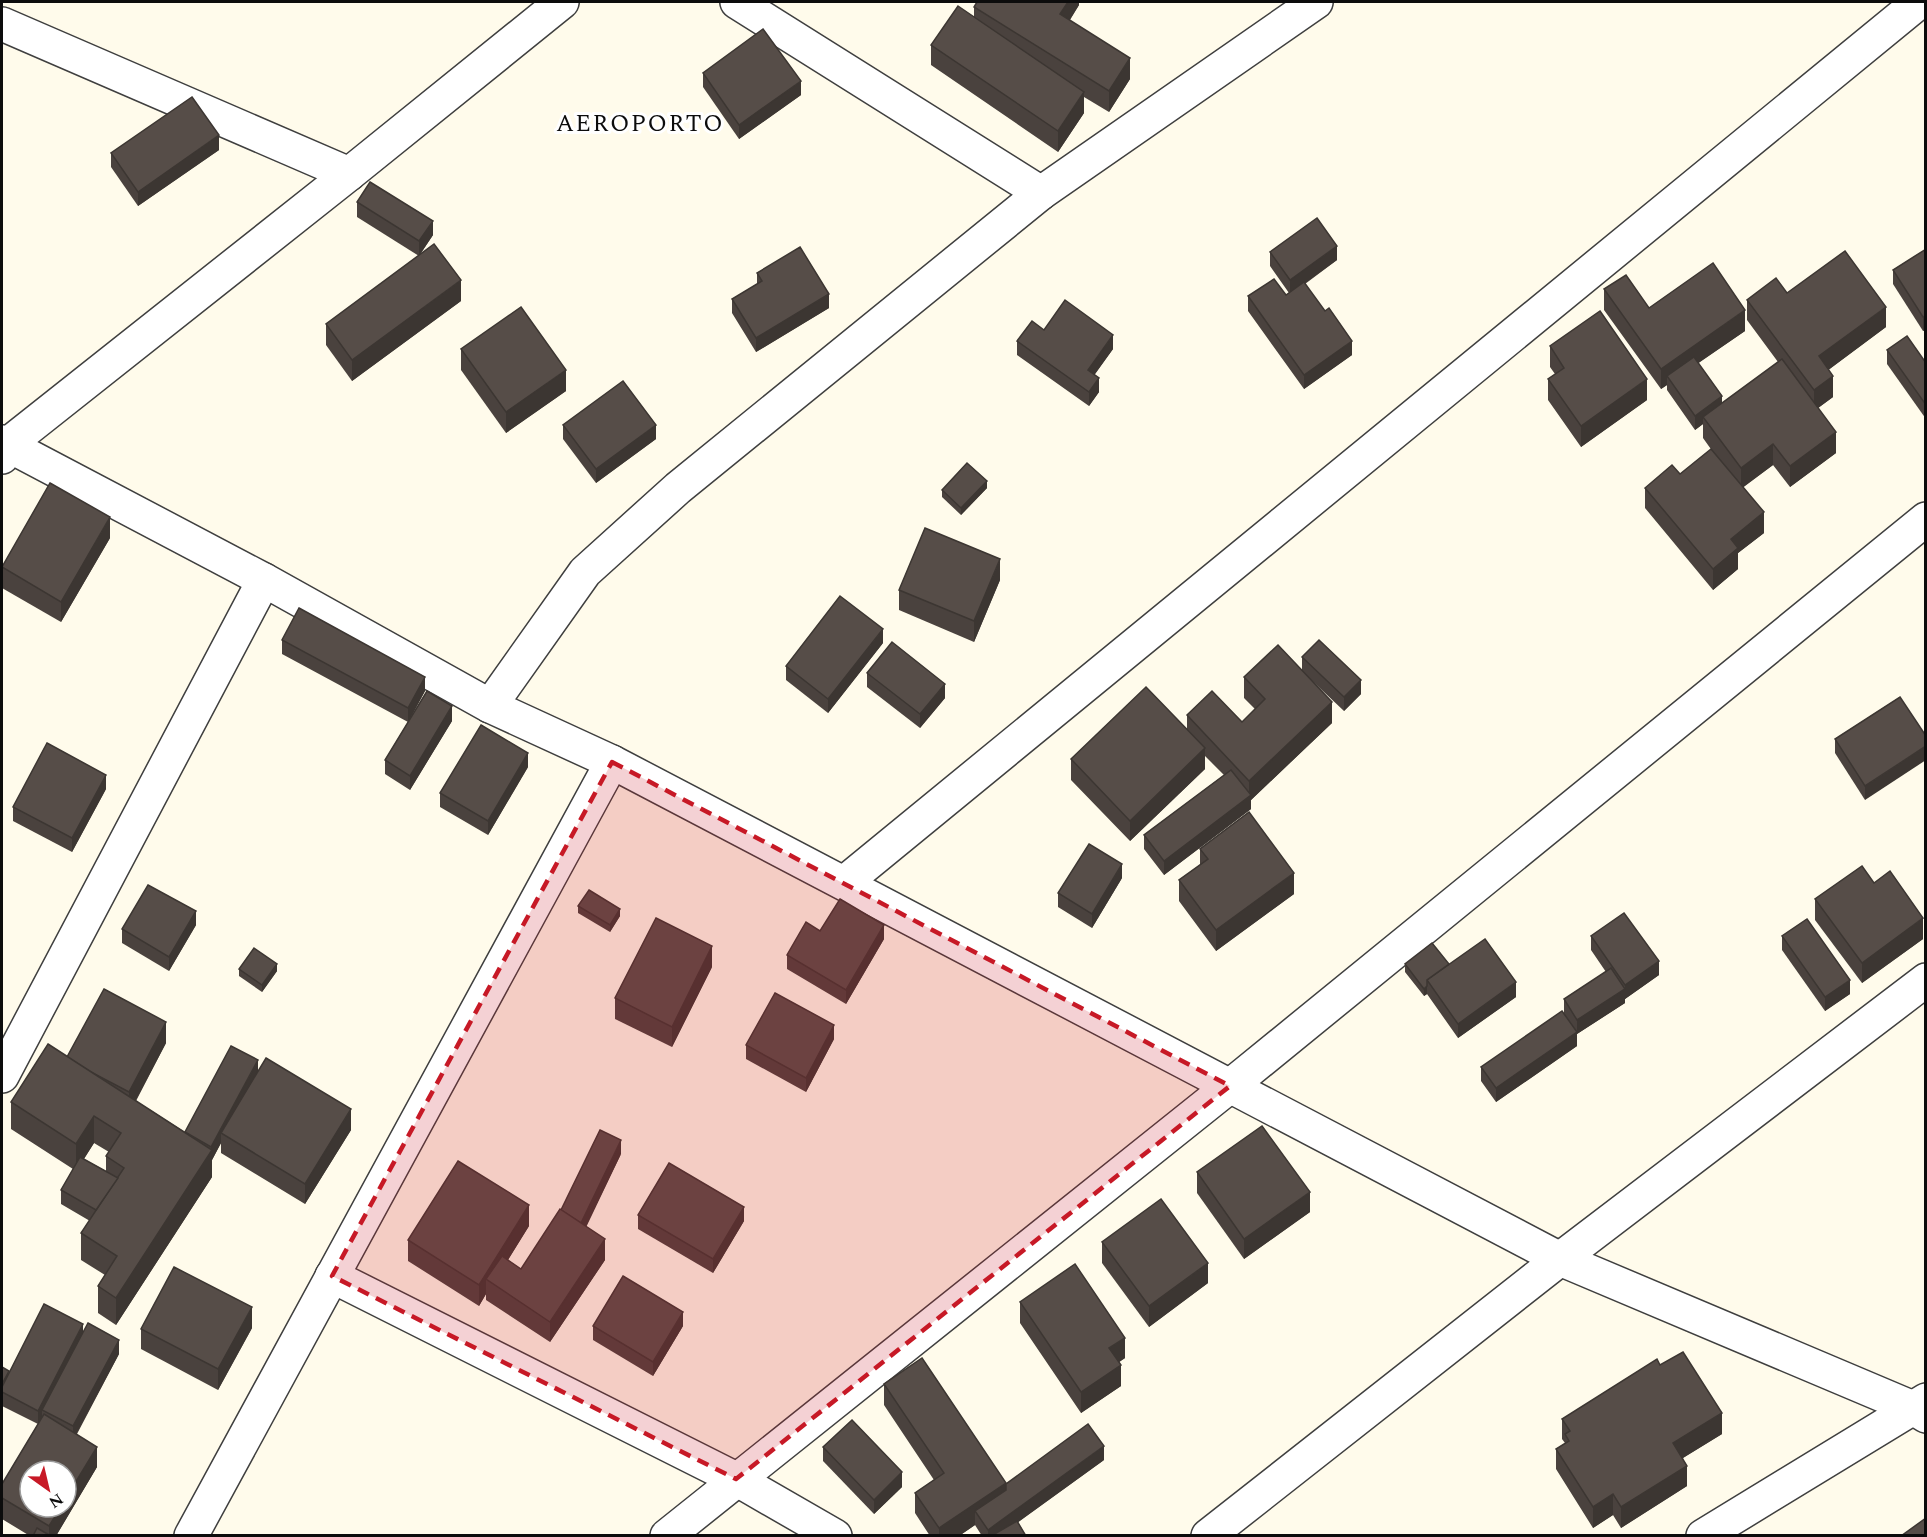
<svg xmlns="http://www.w3.org/2000/svg" width="1927" height="1537" viewBox="0 0 1927 1537" font-family="Spectral,serif">
<style>
.lines{fill:none;stroke-linecap:round;stroke-linejoin:round}
.minor-casing{stroke:#3f3f3f;stroke-width:36}
.minor{stroke:#fff;stroke-width:33}
.wall{fill:#4a423e;fill-rule:evenodd}
.shaded-wall{fill:#3c3632}
.building{fill:#564d48;stroke:#3c3632;stroke-width:1.5}
.marked{fill:#c71926;fill-opacity:0.2;stroke:#c71926;stroke-width:4.5;stroke-dasharray:12 8;stroke-linejoin:round}
.labels{text-anchor:middle;dominant-baseline:central;stroke-width:6;stroke-linejoin:round;paint-order:stroke}
.neighbourhood-label{font-size:24px;letter-spacing:1.5px;fill:#0c0c0c;stroke:#fff}
</style>
<rect width="100%" height="100%" fill="#fffbeb"/>
<g class="lines">
<defs>
<g id="minor">
<polyline points="737,2 1041,193"/>
<polyline points="2,24 349,174"/>
<polyline points="2,442 264,580 490,706 612,762 1560,1259 1913,1408 1926,1416"/>
<polyline points="2,457 7,445 349,174 562,2"/>
<polyline points="490,706 585,572 678,488 1041,193 1316,2"/>
<polyline points="844,883 1919,2"/>
<polyline points="2,1076 264,580"/>
<polyline points="332,1276 736,1479 835,1536"/>
<polyline points="191,1536 612,762"/>
<polyline points="667,1536 1230,1086 1926,519"/>
<polyline points="1208,1536 1560,1259 1926,980"/>
<polyline points="1703,1536 1926,1400"/>
</g>
</defs>
<use href="#minor" class="minor-casing"/>
<use href="#minor" class="minor"/>
</g>
<g class="wall">
<polygon points="1079,2 1079,5 1070,20 1130,79 1109,112 1084,97 1084,113 1058,152 931,65 931,45 974,17 974,7"/>
<polygon points="703,73 801,95 739,139 703,87"/>
<polygon points="219,150 138,206 111,167 111,153"/>
<polygon points="357,202 433,235 419,256 357,217"/>
<polygon points="1926,249 1926,329 1923,331 1893,284 1893,270"/>
<polygon points="1270,252 1337,260 1305,284 1352,355 1304,389 1248,311 1248,296 1286,295 1289,293 1270,266"/>
<polygon points="757,273 829,308 756,352 732,313 732,299 757,284"/>
<polygon points="1604,289 1649,308 1745,331 1698,363 1722,403 1778,362 1747,320 1747,300 1787,293 1886,327 1828,370 1833,397 1818,408 1836,453 1790,487 1773,465 1743,487 1764,533 1738,553 1738,569 1713,590 1645,508 1645,488 1680,474 1713,452 1703,438 1703,424 1695,430 1667,390 1667,385 1661,389 1604,310"/>
<polygon points="461,301 352,381 326,345 326,324"/>
<polygon points="1044,330 1113,349 1094,375 1099,392 1089,406 1017,355 1017,341"/>
<polygon points="1550,346 1647,400 1581,447 1548,400 1548,379 1555,374 1550,367"/>
<polygon points="461,349 566,391 506,433 461,370"/>
<polygon points="1887,350 1926,363 1926,419 1887,364"/>
<polygon points="563,425 656,439 596,483 563,439"/>
<polygon points="987,488 961,515 942,497 942,490"/>
<polygon points="110,538 61,622 2,588 2,567"/>
<polygon points="1000,580 974,642 899,610 899,590"/>
<polygon points="282,640 425,691 409,721 452,721 410,790 385,774 385,760 408,722 282,654"/>
<polygon points="883,643 828,713 786,680 786,666"/>
<polygon points="1302,657 1361,694 1344,711 1307,676 1332,723 1251,800 1251,809 1164,875 1144,849 1144,835 1224,775 1205,756 1205,769 1130,841 1071,780 1071,759 1187,729 1187,715 1242,722 1255,709 1244,698 1244,677 1302,670"/>
<polygon points="867,673 945,698 920,728 867,687"/>
<polygon points="1900,697 1865,800 1835,753 1835,739"/>
<polygon points="528,767 488,835 440,807 440,793"/>
<polygon points="106,789 72,852 13,821 13,807"/>
<polygon points="1200,849 1294,894 1216,951 1179,901 1179,880 1200,865"/>
<polygon points="1122,878 1092,928 1058,907 1058,893"/>
<polygon points="1874,883 1923,939 1862,983 1815,920 1815,899"/>
<polygon points="578,906 620,916 610,932 578,913"/>
<polygon points="196,925 169,971 122,943 122,929"/>
<polygon points="820,931 884,939 846,1004 787,969 787,955"/>
<polygon points="1591,936 1659,975 1625,999 1625,1003 1577,1034 1577,1033 1577,1046 1496,1102 1481,1081 1481,1067 1564,1013 1564,999 1606,972 1591,950"/>
<polygon points="1782,936 1850,994 1825,1011 1782,950"/>
<polygon points="1405,964 1449,964 1516,997 1458,1038 1427,994 1424,996 1405,972"/>
<polygon points="712,967 672,1047 615,1019 615,998"/>
<polygon points="239,969 277,971 262,992 239,976"/>
<polygon points="834,1039 806,1092 746,1059 746,1045"/>
<path d="M166,1043L136,1101L185,1132L258,1071L351,1130L305,1204L221,1153V1143L212,1160V1177L116,1325L98,1313V1286L105,1275L81,1260V1233L90,1221L61,1204V1190L73,1169L11,1129V1102L67,1057ZM94,1143L109,1152L106,1156V1171L84,1159Z"/>
<polygon points="621,1154 586,1226 605,1260 550,1342 486,1300 486,1294 479,1306 408,1261 408,1240 529,1226 508,1260 521,1269 561,1210"/>
<polygon points="1197,1172 1310,1212 1244,1259 1197,1193"/>
<polygon points="638,1215 744,1221 713,1273 638,1229"/>
<polygon points="1102,1242 1208,1283 1149,1327 1102,1263"/>
<polygon points="1020,1302 1125,1358 1119,1362 1121,1386 1081,1413 1020,1323"/>
<polygon points="593,1326 683,1326 653,1376 593,1340"/>
<polygon points="252,1328 218,1390 141,1349 141,1329"/>
<polygon points="83,1333 119,1354 77,1434 97,1467 56,1536 30,1536 2,1519 2,1484 38,1424 2,1406 2,1367 9,1374"/>
<polygon points="1660,1365 1722,1434 1683,1458 1687,1486 1621,1528 1613,1515 1593,1528 1556,1469 1556,1449 1565,1443 1562,1439 1562,1419"/>
<polygon points="884,1384 1006,1483 1104,1460 1018,1522 1026,1536 982,1536 975,1525 959,1536 930,1536 915,1513 915,1493 934,1480 884,1405"/>
<polygon points="823,1447 902,1487 874,1514 823,1461"/>
</g>
<g class="shaded-wall">
<polygon points="1068,2 1079,2 1079,5 1060,35 1060,14"/>
<polygon points="1130,58 1130,79 1109,112 1109,91"/>
<polygon points="801,81 801,95 739,139 739,125"/>
<polygon points="1084,92 1084,113 1058,152 1058,131"/>
<polygon points="219,135 219,150 138,206 138,192"/>
<polygon points="433,221 433,235 419,256 419,241"/>
<polygon points="1337,246 1337,260 1290,294 1290,280"/>
<polygon points="461,280 461,301 352,381 352,360"/>
<polygon points="829,294 829,308 756,352 756,338"/>
<polygon points="1886,307 1886,327 1819,377 1819,356"/>
<polygon points="1745,310 1745,331 1671,382 1667,376 1667,385 1661,389 1661,369"/>
<polygon points="1926,315 1926,329 1923,331 1923,317"/>
<polygon points="1113,335 1113,349 1088,384 1088,370"/>
<polygon points="1352,341 1352,355 1304,389 1304,375"/>
<polygon points="566,370 566,391 506,433 506,412"/>
<polygon points="1833,376 1833,397 1814,411 1814,390"/>
<polygon points="1099,378 1099,392 1089,406 1089,392"/>
<polygon points="1647,379 1647,400 1581,447 1581,426"/>
<polygon points="1722,396 1722,410 1703,417 1703,424 1695,430 1695,416"/>
<polygon points="656,425 656,439 596,483 596,469"/>
<polygon points="1836,432 1836,453 1790,487 1790,466"/>
<polygon points="1773,444 1773,465 1741,489 1741,468"/>
<polygon points="987,481 987,488 961,515 961,508"/>
<polygon points="1764,512 1764,533 1738,553 1738,569 1713,590 1713,569 1731,539"/>
<polygon points="110,517 110,538 61,622 61,602"/>
<polygon points="1000,559 1000,580 974,642 974,621"/>
<polygon points="883,629 883,643 828,713 828,699"/>
<polygon points="425,677 425,691 408,722 408,708"/>
<polygon points="1361,680 1361,694 1344,711 1344,697"/>
<polygon points="945,684 945,698 920,728 920,714"/>
<polygon points="1332,702 1332,723 1251,800 1251,809 1164,875 1164,861 1249,797 1249,781"/>
<polygon points="452,706 452,721 410,790 410,776"/>
<polygon points="1926,746 1926,760 1865,800 1865,786"/>
<polygon points="1205,748 1205,769 1130,841 1130,821"/>
<polygon points="528,753 528,767 488,835 488,821"/>
<polygon points="106,775 106,789 72,852 72,838"/>
<polygon points="1122,864 1122,878 1092,928 1092,914"/>
<polygon points="1294,873 1294,894 1216,951 1216,930"/>
<polygon points="620,909 620,916 610,932 610,925"/>
<polygon points="196,911 196,925 169,971 169,957"/>
<polygon points="1923,918 1923,939 1862,983 1862,963"/>
<polygon points="884,925 884,939 846,1004 846,990"/>
<polygon points="712,946 712,967 672,1047 672,1027"/>
<polygon points="1659,961 1659,975 1625,999 1625,1003 1577,1034 1577,1020 1625,989 1625,985"/>
<polygon points="277,964 277,971 262,992 262,985"/>
<polygon points="1850,980 1850,994 1825,1011 1825,997"/>
<polygon points="1516,982 1516,997 1458,1038 1458,1024"/>
<polygon points="1427,986 1427,994 1424,996 1424,989"/>
<polygon points="166,1022 166,1043 129,1113 129,1092"/>
<polygon points="834,1025 834,1039 806,1092 806,1078"/>
<polygon points="1577,1032 1577,1046 1496,1102 1496,1088"/>
<polygon points="258,1060 258,1074 221,1133 221,1143 212,1160 212,1177 116,1325 116,1298 211,1150 211,1147"/>
<polygon points="351,1109 351,1130 305,1204 305,1184"/>
<polygon points="94,1116 94,1143 76,1171 76,1144"/>
<polygon points="621,1140 621,1154 581,1238 581,1224"/>
<polygon points="1310,1192 1310,1212 1244,1259 1244,1239"/>
<polygon points="529,1205 529,1226 493,1284 486,1279 486,1294 479,1306 479,1285"/>
<polygon points="744,1207 744,1221 713,1273 713,1259"/>
<polygon points="605,1239 605,1260 550,1342 550,1322"/>
<polygon points="1208,1263 1208,1283 1149,1327 1149,1306"/>
<polygon points="252,1307 252,1328 218,1390 218,1369"/>
<polygon points="683,1312 683,1326 653,1376 653,1362"/>
<polygon points="83,1324 83,1338 42,1410 42,1417 38,1425 38,1411"/>
<polygon points="1125,1338 1125,1358 1109,1369 1109,1348"/>
<polygon points="119,1340 119,1354 73,1440 73,1426"/>
<polygon points="1121,1365 1121,1386 1081,1413 1081,1392"/>
<polygon points="1722,1413 1722,1434 1673,1464 1673,1443"/>
<polygon points="1104,1446 1104,1460 999,1536 988,1536 988,1530"/>
<polygon points="97,1447 97,1467 56,1536 49,1536 49,1526 61,1507 66,1507 66,1498"/>
<polygon points="1687,1466 1687,1486 1621,1528 1621,1507"/>
<polygon points="902,1472 902,1487 874,1514 874,1500"/>
<polygon points="1006,1483 1006,1504 975,1511 975,1525 959,1536 939,1536 939,1528"/>
<polygon points="1613,1494 1613,1515 1593,1528 1593,1507"/>
</g>
<g class="building">
<polygon points="977,2 1068,2 1060,14 1130,58 1109,91 974,7"/>
<polygon points="958,6 1084,92 1058,131 931,45"/>
<polygon points="763,29 801,81 739,125 703,73"/>
<polygon points="192,97 219,135 138,192 111,153"/>
<polygon points="370,182 433,221 419,241 357,202"/>
<polygon points="1317,218 1337,246 1290,280 1270,252"/>
<polygon points="434,244 461,280 352,360 326,324"/>
<polygon points="800,247 829,294 756,338 732,299 762,281 757,273"/>
<polygon points="1926,249 1926,315 1923,317 1893,270"/>
<polygon points="1845,251 1886,307 1819,356 1833,376 1814,390 1747,300 1776,278 1787,293"/>
<polygon points="1713,263 1745,310 1661,369 1604,289 1626,275 1649,308"/>
<polygon points="1274,279 1286,295 1304,282 1325,311 1329,308 1352,341 1304,375 1248,296"/>
<polygon points="1065,300 1113,335 1088,370 1099,378 1089,392 1017,341 1032,321 1044,330"/>
<polygon points="521,307 566,370 506,412 461,349"/>
<polygon points="1600,311 1647,379 1581,426 1548,379 1564,368 1550,346"/>
<polygon points="1907,336 1926,363 1926,405 1887,350"/>
<polygon points="1694,357 1722,396 1695,416 1667,376"/>
<polygon points="1782,359 1836,432 1790,466 1773,444 1741,468 1703,417"/>
<polygon points="623,381 656,425 596,469 563,425"/>
<polygon points="1711,449 1764,512 1731,539 1738,548 1713,569 1645,488 1672,465 1680,474"/>
<polygon points="967,463 987,481 961,508 942,490"/>
<polygon points="50,483 110,517 61,602 2,567"/>
<polygon points="925,528 1000,559 974,621 899,590"/>
<polygon points="840,596 883,629 828,699 786,666"/>
<polygon points="299,608 425,677 408,708 282,640"/>
<polygon points="1319,640 1361,680 1344,697 1302,657"/>
<polygon points="892,642 945,684 920,714 867,673"/>
<polygon points="1278,645 1332,702 1249,781 1187,715 1212,691 1242,722 1265,699 1244,677"/>
<polygon points="1146,687 1205,748 1130,821 1071,759"/>
<polygon points="427,691 452,706 410,776 385,760"/>
<polygon points="1900,697 1926,736 1926,746 1865,786 1835,739"/>
<polygon points="481,725 528,753 488,821 440,793"/>
<polygon points="47,743 106,775 72,838 13,807"/>
<polygon points="1231,770 1251,795 1164,861 1144,835"/>
<polygon points="1249,812 1294,873 1216,930 1179,880 1208,859 1200,849"/>
<polygon points="1089,844 1122,864 1092,914 1058,893"/>
<polygon points="1862,866 1874,883 1890,871 1923,918 1862,963 1815,899"/>
<polygon points="148,885 196,911 169,957 122,929"/>
<polygon points="589,890 620,909 610,925 578,906"/>
<polygon points="840,899 884,925 846,990 787,955 806,922 820,931"/>
<polygon points="1624,913 1659,961 1625,985 1591,936"/>
<polygon points="656,918 712,946 672,1027 615,998"/>
<polygon points="1807,919 1850,980 1825,997 1782,936"/>
<polygon points="1485,939 1516,982 1458,1024 1427,980"/>
<polygon points="1432,943 1449,964 1427,980 1427,986 1424,989 1405,964"/>
<polygon points="254,948 277,964 262,985 239,969"/>
<polygon points="1611,968 1625,989 1577,1020 1564,999"/>
<polygon points="104,989 166,1022 129,1092 87,1070 67,1057"/>
<polygon points="775,993 834,1025 806,1078 746,1045"/>
<polygon points="1562,1011 1577,1032 1496,1088 1481,1067"/>
<polygon points="48,1044 212,1150 116,1298 98,1286 117,1256 81,1233 124,1168 106,1156 121,1133 94,1116 76,1144 11,1102"/>
<polygon points="231,1046 258,1060 211,1147 185,1132"/>
<polygon points="266,1058 351,1109 305,1184 221,1133"/>
<polygon points="1262,1126 1310,1192 1244,1239 1197,1172"/>
<polygon points="600,1130 621,1140 581,1223 561,1210"/>
<polygon points="80,1157 118,1178 96,1210 61,1190"/>
<polygon points="458,1161 529,1205 479,1285 408,1240"/>
<polygon points="669,1163 744,1207 713,1259 638,1215"/>
<polygon points="1161,1199 1208,1263 1149,1306 1102,1242"/>
<polygon points="560,1209 605,1239 550,1322 486,1279 502,1256 521,1269"/>
<polygon points="1075,1264 1125,1338 1109,1348 1121,1365 1081,1392 1020,1302"/>
<polygon points="174,1267 252,1307 218,1369 141,1329"/>
<polygon points="623,1276 683,1312 653,1362 593,1326"/>
<polygon points="44,1304 83,1324 38,1411 2,1392 2,1387"/>
<polygon points="88,1323 119,1340 73,1426 42,1410"/>
<polygon points="1683,1352 1722,1413 1673,1443 1687,1466 1621,1507 1613,1494 1593,1507 1556,1449 1569,1441 1565,1434 1570,1431 1562,1419 1657,1359 1660,1365"/>
<polygon points="922,1358 1006,1483 939,1528 915,1493 944,1473 884,1384"/>
<polygon points="2,1367 9,1371 2,1384"/>
<polygon points="44,1414 97,1447 66,1498 66,1471 30,1471 30,1507 61,1507 49,1526 2,1498 2,1484"/>
<polygon points="852,1420 902,1472 874,1500 823,1447"/>
<polygon points="1088,1424 1104,1446 988,1530 975,1511 1006,1490 1006,1484"/>
<polygon points="1926,1518 1926,1536 1901,1536"/>
<polygon points="1017,1521 1026,1536 991,1536"/>
<polygon points="37,1528 51,1536 33,1536"/>
</g>
<path class="marked" d="M612,762L1230,1086L736,1479L332,1276Z"/>
<g class="labels">
<g class="neighbourhood-label">
<text x="640" y="124">AEROPORTO</text>
</g>
</g>
<rect width="1927" height="1537" fill="none" stroke="#0c0c0c" stroke-width="6"/>
<g transform="translate(48 1489) rotate(146)"><circle r="28" fill="#ffffff" stroke="#9e9e9e" stroke-width="1.5"/>
<path d="M0-4.5L10 22L0 15L-10 22Z" fill="#c71926"/>
<text y="-9" font-size="16" font-weight="bold" text-anchor="middle" fill="#0c0c0c">N</text>
</g>
</svg>
